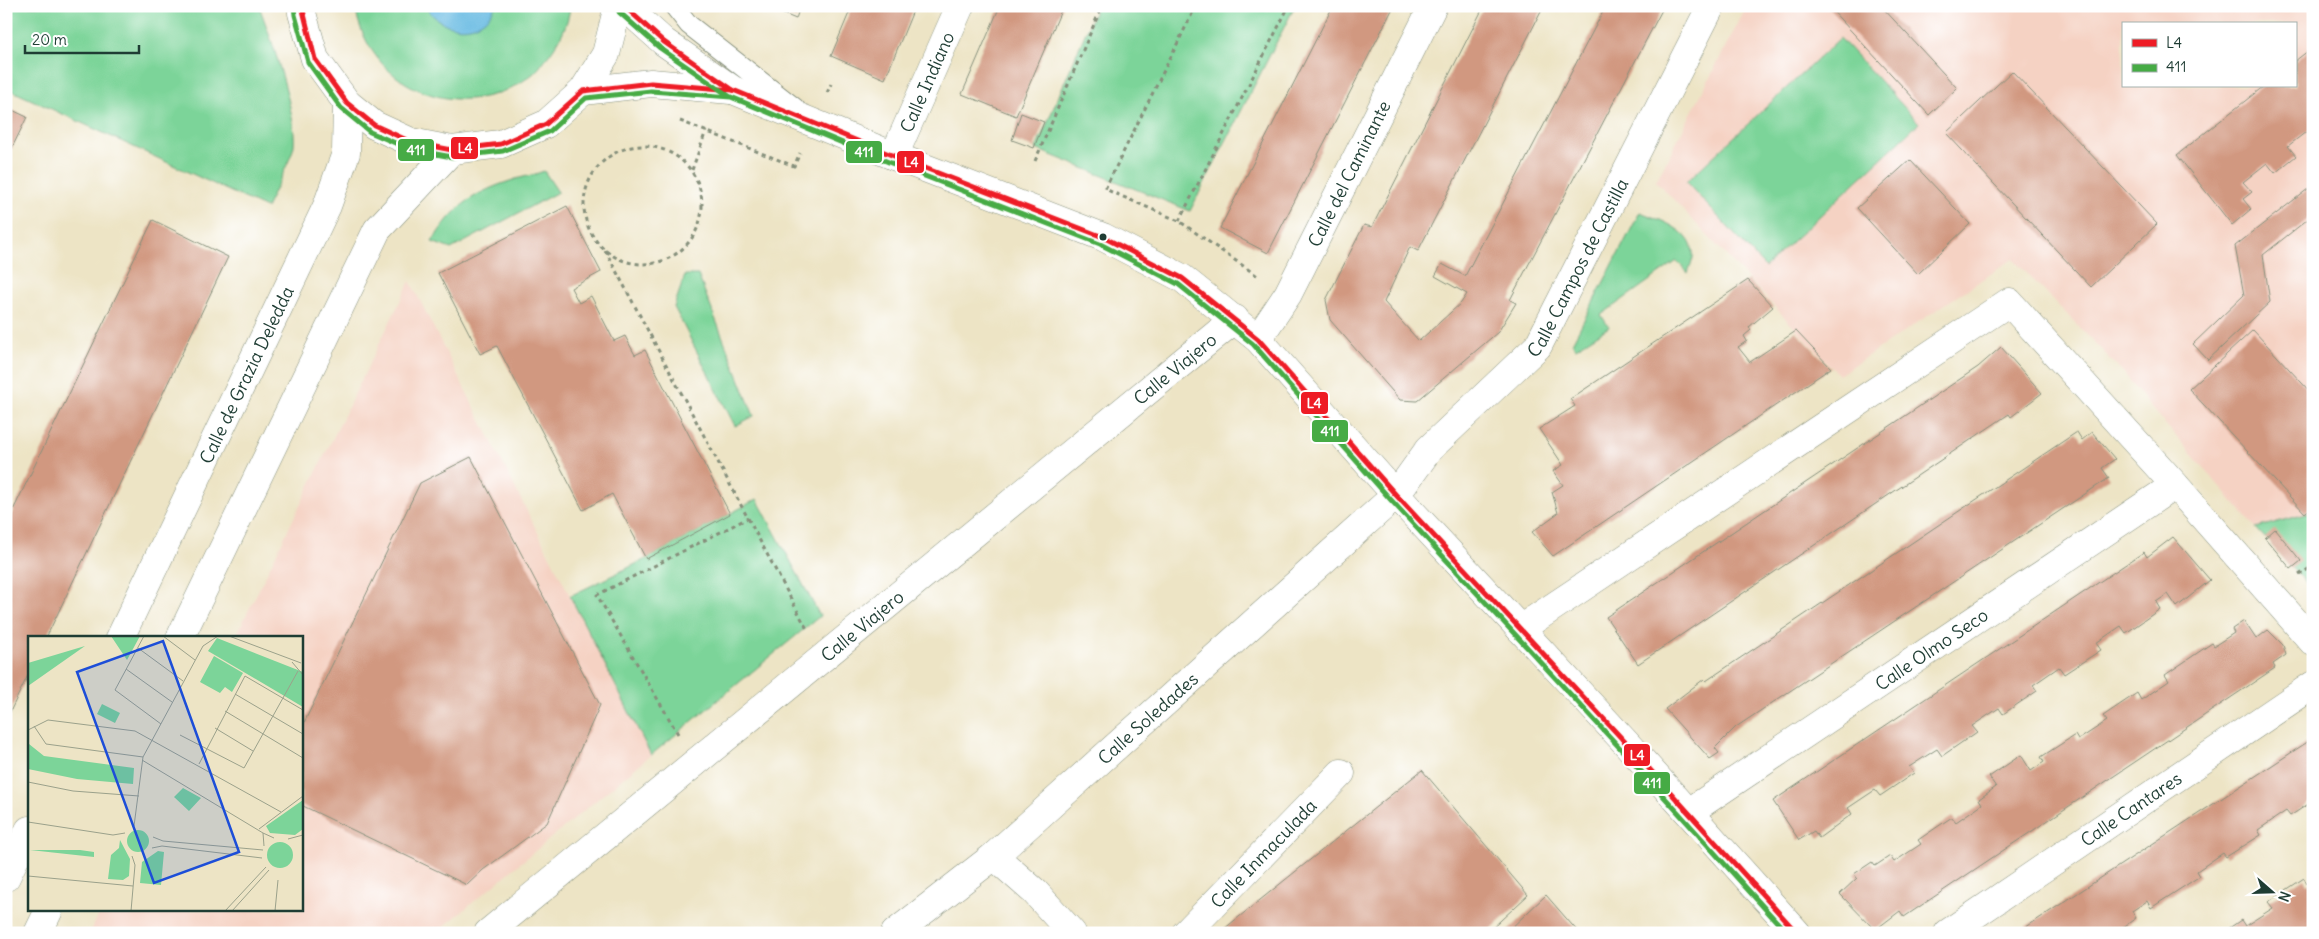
<svg xmlns="http://www.w3.org/2000/svg" width="2319" height="939" viewBox="0 0 2319 939" font-family="Delius,sans-serif">
<style>
.built{fill:#f5d2c3;fill-rule:evenodd}
.green{fill:#7cd499;stroke:#4e8866}
.water{fill:#66bae2;stroke:#427c8b}
.building{fill:#d19880}
.lines{fill:none;stroke-linecap:round;stroke-linejoin:round}
.lane-casing{stroke:#86907c;stroke-width:21}
.street-casing{stroke:#86907c;stroke-width:29}
.path{stroke:#86907c;stroke-width:3;stroke-dasharray:4 4;stroke-linecap:butt}
.lane{stroke:#fff;stroke-width:19}
.street{stroke:#fff;stroke-width:28}
.bus-1-casing{stroke:#fff;stroke-width:9}
.bus-2-casing{stroke:#fff;stroke-width:9}
.bus-1{stroke:#ee1c25;stroke-width:5}
.bus-2{stroke:#46ab45;stroke-width:5}
.bus-dot{fill:#1f3d34;stroke:#fff;stroke-width:2}
.labels{text-anchor:middle;dominant-baseline:central;stroke-width:4;stroke-linejoin:round;paint-order:stroke}
.street-label{font-size:18px;fill:#1f3d34;stroke:#fff}
.inset-road{fill:none;stroke:#9ba18b;stroke-width:1}
.view{fill:#1d4ed8;fill-opacity:0.15;stroke:#1d4ed8;stroke-width:2.5}
.inset-edge{fill:none;stroke:#1f3d34;stroke-width:2.5}
.line-badge{stroke:#fff;stroke-width:2}
.badge-label{font-size:14px;text-anchor:middle;font-weight:bold;fill:#fff}
</style>
<rect width="100%" height="100%" fill="#fff"/>
<filter id="ink" filterUnits="userSpaceOnUse"><feTurbulence type="fractalNoise" baseFrequency=".02" numOctaves="2"/><feDisplacementMap in="SourceGraphic" scale="10" xChannelSelector="R" yChannelSelector="G"/><feConvolveMatrix kernelMatrix="1 2 1 2 8 2 1 2 1" color-interpolation-filters="sRGB"/></filter>
<filter id="wash" filterUnits="userSpaceOnUse"><feTurbulence type="fractalNoise" baseFrequency=".0096" numOctaves="4" result="noise"/><feDisplacementMap in="SourceGraphic" scale="20" xChannelSelector="R" yChannelSelector="G"/><feGaussianBlur stdDeviation="1.12" result="paint"/><feColorMatrix in="noise" values="0 0 0 0 0 0 0 0 0 0 0 0 0 0 0 0 0 1.4 0 .05"/><feComposite in="paint" operator="in"/></filter>
<g filter="url(#wash)">
<rect width="100%" height="100%" fill="#ede4c5"/>
<g class="built">
<path d="M1747,6H2313V512L2256,528L2145,401L2124,373L2013,259L1839,375L1656,181ZM2123,24H2295V86H2123Z"/>
<polygon points="410,281 651,755 436,933 90,933 101,910 301,910 301,638 235,638"/>
</g>
<g class="green">
<path d="M6,6H259C271,37 297,114 294,145C293,156 272,195 266,208L6,88Z"/>
<path d="M355,6H570C569,23 559,42 549,55C544,60 540,68 534,73C467,128 369,92 355,6Z"/>
<polygon points="1097,6 1295,6 1190,211 1036,149"/>
<polygon points="1840,38 1919,123 1765,267 1686,182"/>
<path d="M544,171L558,192L451,249L432,242C452,209 471,194 507,182C519,177 532,176 544,171Z"/>
<path d="M1640,212C1660,220 1696,231 1693,258C1692,263 1689,268 1688,273L1677,261L1601,315L1609,327L1576,348L1572,343Z"/>
<polygon points="685,275 698,275 754,416 735,426 674,307"/>
<polygon points="757,499 820,616 651,755 570,596 646,559"/>
<polygon points="2313,512 2313,590 2256,528"/>
</g>
<path class="water" d="M426,6H495C482,37 440,33 426,6Z"/>
<g id="blocks">
<g class="building">
<polygon points="764,6 800,6 796,19"/>
<polygon points="852,6 915,6 885,79 831,56"/>
<polygon points="1000,6 1063,6 1016,116 962,94"/>
<polygon points="1333,6 1394,6 1268,253 1220,228"/>
<polygon points="1484,6 1544,6 1418,251 1410,247 1384,302 1419,341 1461,303 1467,294 1435,276 1442,264 1465,276 1606,6 1664,6 1510,300 1516,303 1498,332 1417,401 1400,400 1330,320 1326,300 1364,225 1372,227"/>
<polygon points="1828,6 1881,6 1957,88 1929,115"/>
<polygon points="2313,47 2313,131 2311,128 2288,146 2296,156 2275,173 2267,163 2243,182 2252,192 2243,199 2251,209 2232,225 2177,155 2264,86 2295,86 2295,61"/>
<polygon points="2012,71 2157,224 2091,287 1946,133"/>
<polygon points="6,107 27,117 6,160"/>
<polygon points="1021,113 1044,122 1034,148 1012,140"/>
<polygon points="1910,160 1970,224 1918,274 1857,208"/>
<polygon points="2313,185 2313,215 2263,255 2270,302 2208,360 2193,344 2244,295 2235,246"/>
<polygon points="567,206 601,272 571,288 579,303 591,296 614,341 625,336 635,355 645,350 730,514 646,559 612,494 583,510 497,346 480,354 438,273"/>
<polygon points="153,220 228,257 46,638 29,638 29,673 6,720 6,525"/>
<polygon points="1748,280 1773,307 1749,327 1751,330 1744,336 1747,341 1738,347 1750,362 1796,331 1831,368 1553,556 1532,532 1558,513 1552,492 1563,485 1553,471 1563,465 1539,429 1575,406 1570,399"/>
<polygon points="2253,330 2313,395 2313,506 2305,513 2189,389"/>
<polygon points="2001,347 2042,393 2011,417 2009,414 1638,664 1606,617 1978,367"/>
<polygon points="2077,432 2082,440 2092,432 2115,459 2102,468 2109,478 1736,727 1715,748 1719,753 1710,759 1665,709 1704,679 1706,681"/>
<polygon points="471,457 600,705 547,823 483,870 467,885 301,805 301,729 420,483"/>
<polygon points="2275,529 2301,561 2291,569 2265,538"/>
<polygon points="2173,537 2210,580 2177,607 2168,594 2156,602 2160,609 2126,633 2121,626 2096,643 2101,650 2064,674 2059,667 2033,685 2037,691 2003,714 1999,708 1972,726 1977,732 1942,756 1937,749 1909,767 1914,773 1880,796 1875,790 1848,808 1852,814 1819,838 1814,831 1799,840 1773,801 2144,552 2147,557"/>
<polygon points="2244,621 2256,639 2268,630 2283,645 2286,655 2273,664 2275,668 1904,917 1900,911 1875,930 1840,894 1857,878 1854,874 1872,862 1875,866 1890,856 1894,862 1921,844 1918,840 1952,817 1956,822 1982,804 1979,799 1996,787 1989,777 2021,755 2031,771 2044,762 2041,757 2075,735 2078,740 2107,721 2103,716 2137,693 2141,700 2169,681 2165,675 2212,643 2214,646 2234,633 2232,629"/>
<polygon points="2309,741 2313,745 2313,801 2290,816 2286,811 2258,830 2261,835 2226,857 2223,853 2197,871 2200,876 2151,908 2147,901 2132,911 2136,918 2115,933 2017,933"/>
<polygon points="1422,770 1528,895 1487,933 1219,933"/>
<polygon points="2304,878 2307,884 2313,881 2313,933 2222,933 2241,920 2245,926 2273,908 2268,902"/>
<polygon points="1546,895 1579,933 1506,933"/>
</g>
</g>
</g>
<g filter="url(#ink)">
<use href="#blocks" fill-opacity="0" stroke="#86907c" stroke-width="1"/>
<g class="lines">
<defs>
<polyline id="lane" points="674,6 689,25 795,108"/>
<g id="street">
<polyline points="302,6 302,13 315,59 347,103 374,125 411,142 452,150 501,144 546,124 583,91 606,54 618,6"/>
<polyline points="624,6 664,42 733,90 894,156 1103,237 1182,278 1258,339 1396,495 1626,743 1797,933"/>
<polyline points="583,91 651,83 731,90"/>
<path id="s1" d="M894,156L960,6"/>
<path id="s2" d="M1258,339L1288,294L1433,6"/>
<polyline points="1520,629 2009,302 2175,485 2313,642"/>
<path id="s3" d="M120,638L327,206L346,153L347,103"/>
<polyline points="180,638 377,230 452,150"/>
<path id="s4" d="M1689,812L2175,485"/>
<polyline points="994,856 1035,892 1072,933"/>
<polyline points="6,877 29,830"/>
<polyline points="38,933 49,910"/>
<path id="s5" d="M488,933L1235,319"/>
<path id="s6" d="M895,933L994,856L1396,495L1429,449L1538,346L1711,6"/>
<path id="s7" d="M1186,933L1341,773"/>
<path id="s8" d="M1948,933L2313,685"/>
</g>
</defs>
<use href="#lane" class="lane-casing"/>
<use href="#street" class="street-casing"/>
<g class="path">
<polyline points="1196,6 1105,189 1179,221 1259,277"/>
<polyline points="827,93 831,84"/>
<polyline points="680,121 794,166 800,153"/>
<circle cx="643" cy="205" r="59"/>
<polyline points="1035,161 1102,6"/>
<polyline points="692,170 706,131"/>
<polyline points="1179,221 1289,6"/>
<polyline points="605,250 807,629"/>
<polyline points="2299,575 2313,566"/>
<polyline points="678,734 597,595 748,518"/>
</g>
<use href="#lane" class="lane"/>
<use href="#street" class="street"/>
<defs>
<g id="bus-1">
<polyline points="302,6 315,59 347,103 374,125 411,142 452,150 501,144 546,124 583,91 651,83 733,90 894,156 1103,237 1182,278 1258,339 1396,495 1626,743 1797,933"/>
<polyline points="624,6 664,42 733,90"/>
</g>
<g id="bus-2">
<polyline points="294,6 295,15 308,62 341,108 370,132 409,149 452,157 503,151 550,131 586,98 651,91 731,97 891,163 1100,244 1178,284 1253,344 1391,500 1620,748 1787,933"/>
<polyline points="619,12 660,48 729,96"/>
</g>
</defs>
<use href="#bus-1" class="bus-1-casing"/>
<use href="#bus-2" class="bus-2-casing"/>
<use href="#bus-1" class="bus-1"/>
<use href="#bus-2" class="bus-2"/>
</g>
</g>
<circle class="bus-dot" cx="1103" cy="237" r="4.5"/>
<g class="labels">
<g class="street-label">
<text stroke="none"><textPath href="#s1" startOffset="81">Calle Indiano</textPath></text>
<text stroke="none"><textPath href="#s2" startOffset="189">Calle del Caminante</textPath></text>
<text stroke="none"><textPath href="#s6" startOffset="960">Calle Campos de Castilla</textPath></text>
<text stroke="none"><textPath href="#s5" startOffset="889">Calle Viajero</textPath></text>
<text stroke="none"><textPath href="#s3" startOffset="292">Calle de Grazia Deledda</textPath></text>
<text stroke="none"><textPath href="#s5" startOffset="484">Calle Viajero</textPath></text>
<text stroke="none"><textPath href="#s4" startOffset="292">Calle Olmo Seco</textPath></text>
<text stroke="none"><textPath href="#s6" startOffset="332">Calle Soledades</textPath></text>
<text stroke="none"><textPath href="#s8" startOffset="221">Calle Cantares</textPath></text>
<text stroke="none"><textPath href="#s7" startOffset="111">Calle Inmaculada</textPath></text>
</g>
</g>
<g transform="translate(28 636)">
<rect width="275" height="275" fill="#ede4c5"/>
<path d="M83,0H112L99,24ZM189,2L275,36V71L180,15ZM57,10L0,50V27ZM186,20L215,37L204,56L197,51L192,57L172,46ZM74,68L92,77L87,87L69,78ZM1,108L16,120L106,132L105,148L49,143L0,133ZM155,152L173,162L161,175L146,161ZM275,164V193L267,199L242,197L238,190ZM99 205a11 11 0 1 1 22 0a11 11 0 1 1-22 0ZM92,204L102,223L101,240L95,244L80,243L83,219L91,212ZM239 219a13 13 0 1 1 26 0a13 13 0 1 1-26 0ZM2,214H52L66,216V221ZM130,215L136,216L133,249L112,247L114,226Z" fill="#7cd499"/>
<path class="inset-road" d="M116,0L87,54L133,88M135,0L167,24M201,0L273,27M110,12L155,45M264,26L275,39M98,33L144,66M207,58L275,98M197,75L275,122M6,90L18,108L115,121M187,92L225,115M0,94L20,84L107,95L253,176M152,99L216,132L270,35M114,124L235,197M171,128L217,40L275,74M0,146L45,155L111,160M0,186L85,199L97,197M106,190L115,121L175,10L190,0M231,193L275,160M125,201L135,205L235,214M260,203L275,199M236,210L235,197L246,202M124,212L134,210L234,222M0,240L105,250M103,275L107,229L104,220M197,275L238,231M204,275L241,234M247,275L250,244"/>
<path class="view" d="M135,5L211,216L126,247L49,36Z"/>
<rect width="275" height="275" class="inset-edge"/>
</g>
<g class="line-badge">
<rect x="450" y="136" width="29" height="24" rx="5" fill="#ee1c25"/>
<rect x="397" y="138" width="38" height="24" rx="5" fill="#46ab45"/>
<rect x="845" y="140" width="38" height="24" rx="5" fill="#46ab45"/>
<rect x="896" y="150" width="29" height="24" rx="5" fill="#ee1c25"/>
<rect x="1300" y="391" width="29" height="24" rx="5" fill="#ee1c25"/>
<rect x="1311" y="419" width="38" height="24" rx="5" fill="#46ab45"/>
<rect x="1623" y="743" width="28" height="24" rx="5" fill="#ee1c25"/>
<rect x="1633" y="771" width="38" height="24" rx="5" fill="#46ab45"/>
</g>
<g class="badge-label">
<text x="465" y="153">L4</text>
<text x="416" y="155">411</text>
<text x="864" y="157">411</text>
<text x="911" y="167">L4</text>
<text x="1314" y="408">L4</text>
<text x="1330" y="436">411</text>
<text x="1637" y="760">L4</text>
<text x="1652" y="788">411</text>
</g>
<rect width="2319" height="939" fill="none" stroke="#fff" stroke-width="25"/>
<rect x="2122" y="22" width="175" height="65" fill="#ffffff" stroke="#a5b1ae"/>
<rect x="2132" y="39" width="25" height="8" fill="#ee1c25" stroke="#a5b1ae"/>
<text x="2166" y="48" font-size="15" fill="#1f3d34">L4</text>
<rect x="2132" y="64" width="25" height="8" fill="#46ab45" stroke="#a5b1ae"/>
<text x="2166" y="72" font-size="15" fill="#1f3d34">411</text>
<g transform="translate(2272 892) rotate(110)" stroke="#ffffff" stroke-width="4" paint-order="stroke">
<path d="M0-4L9 19L0 12L-9 19Z" fill="#1f3d34"/>
<text y="-8" font-size="14" font-weight="bold" text-anchor="middle" fill="#1f3d34">N</text>
</g>
<path d="M25 45v8h114v-8" fill="none" stroke="#1f3d34" stroke-width="2.5"/>
<text x="32" y="45" font-size="15" fill="#1f3d34" stroke="#ffffff" stroke-width="4" paint-order="stroke">20 m</text>
</svg>
